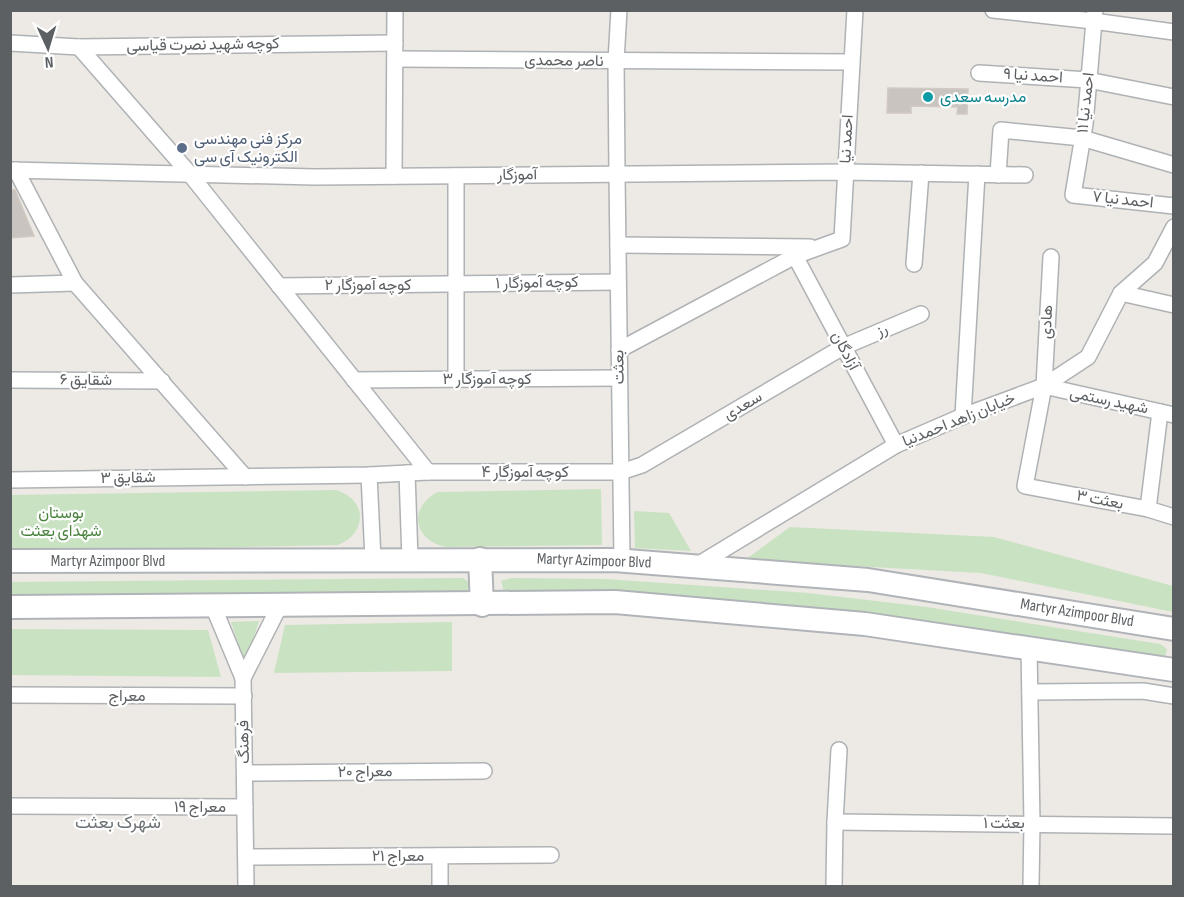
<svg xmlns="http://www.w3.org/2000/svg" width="1184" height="897" viewBox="0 0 1184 897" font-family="'Sofia Sans Condensed',Vazirmatn,sans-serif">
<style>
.green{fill:#c9e3c2}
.building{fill:#c9c4c0;stroke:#d1c9c2;stroke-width:1.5}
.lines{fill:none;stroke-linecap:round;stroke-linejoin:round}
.street-casing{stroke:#afb2b5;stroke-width:18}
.secondary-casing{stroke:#b0b4b8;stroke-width:26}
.street{stroke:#fff;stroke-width:15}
.secondary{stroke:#fff;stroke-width:22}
.culture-dot{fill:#0f9aa8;stroke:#fff;stroke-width:2}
.service-dot{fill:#5c6f8a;stroke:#fff;stroke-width:2}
.labels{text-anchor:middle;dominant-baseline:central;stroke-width:4.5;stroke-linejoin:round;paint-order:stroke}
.street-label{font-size:16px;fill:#5c6063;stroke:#fff}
.culture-label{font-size:16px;fill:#0d838f;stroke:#fff;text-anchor:start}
.service-label{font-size:16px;fill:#4e5e75;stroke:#fff;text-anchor:start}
.park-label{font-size:16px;fill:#48823c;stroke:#fff}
.neighbourhood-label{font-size:18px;fill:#6d7375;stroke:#fff}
</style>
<rect width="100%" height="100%" fill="#ede9e4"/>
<g class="green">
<path d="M601,489L602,545L447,547C414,542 407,507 438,492Z"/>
<path d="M336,490C367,499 368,533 338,545L11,552L10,495Z"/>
<polygon points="634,511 669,513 691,551 635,548"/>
<polygon points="790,527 994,537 1173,586 1173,612 981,573 745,560"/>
<polygon points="463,578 470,583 467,592 11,596 10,582"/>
<polygon points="512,578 605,579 808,593 927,607 1160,644 1167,649 1165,658 1153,659 1011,634 801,608 504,592 501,581"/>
<polygon points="259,621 245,664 231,622"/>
<polygon points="452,622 452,671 274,673 285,625"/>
<polygon points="11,629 208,630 221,677 11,675"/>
</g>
<g class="building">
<polygon points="888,88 968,89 967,114 957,114 958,107 911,106 911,113 887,113"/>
<polygon points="10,190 15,190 34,236 10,238"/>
</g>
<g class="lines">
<defs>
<g id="street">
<polyline points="619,10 616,61 617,175 622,560"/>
<polyline points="993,10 1093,21 1174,32"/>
<polyline points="1095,10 1085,124 1073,195 1174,206"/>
<polyline points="10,43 79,47 395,43"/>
<polyline points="79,47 189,173 428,472"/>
<polyline points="395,59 851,62"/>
<polyline points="979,73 1088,80 1174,97"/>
<polyline points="10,170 315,177 845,172 1025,175"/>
<polyline points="16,170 75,283 245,477"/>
<polyline points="998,175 1001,130 1082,138 1174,165"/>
<polyline points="394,176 395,10"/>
<polyline points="618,245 810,247"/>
<polyline points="795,256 896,445"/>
<polyline points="1051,257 1044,386 1025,486 1148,509 1174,517"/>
<polyline points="914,264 921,173"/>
<polyline points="10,285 75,283"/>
<polyline points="279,286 618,282"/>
<polyline points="1121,293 1174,305"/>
<polyline points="619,350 795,256 842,239 855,10"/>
<polyline points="456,379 456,176"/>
<polyline points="10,380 162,381"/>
<polyline points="354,380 619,378"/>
<polyline points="1044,386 1174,415"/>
<polyline points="963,416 977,174"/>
<polyline points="407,473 410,559"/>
<polyline points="369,475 373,559"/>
<polyline points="10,480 369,475 428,472 621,472 642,465 843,347 921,314"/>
<polyline points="1148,509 1160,412"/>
<polyline points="696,566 896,445 963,416 1044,386 1088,357 1121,293 1155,263 1174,227"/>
<polyline points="213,606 243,678"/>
<polyline points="1029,648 1032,823 1031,886"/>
<polyline points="1030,692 1143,691 1174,696"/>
<polyline points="10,695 244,696"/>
<polyline points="245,773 484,771"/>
<polyline points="10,806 245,807"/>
<polyline points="835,822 1174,826"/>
<polyline points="440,856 440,886"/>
<polyline points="246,857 551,855"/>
<polyline points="246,886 243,678 280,605"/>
<polyline points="834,886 835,822 839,750"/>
</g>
<g id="secondary">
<polyline points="480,559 482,605"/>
<polyline points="10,561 614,560 868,580 1174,629"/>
<polyline points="10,607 615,602 865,624 1174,670"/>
</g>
</defs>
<use href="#street" class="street-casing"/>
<use href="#secondary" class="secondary-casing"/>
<use href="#street" class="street"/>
<use href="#secondary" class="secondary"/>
</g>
<circle class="culture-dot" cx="928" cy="97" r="6"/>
<circle class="service-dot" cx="182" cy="148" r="6"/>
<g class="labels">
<g class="street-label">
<text transform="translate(203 45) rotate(-1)">کوچه شهید نصرت قیاسی</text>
<text transform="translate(564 61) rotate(1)">ناصر محمدی</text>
<text transform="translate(1033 76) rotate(4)">احمد نیا ۹</text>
<text transform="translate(1086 103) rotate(-84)">احمد نیا ۱۱</text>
<text transform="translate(847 139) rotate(-87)">احمد نیا</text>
<text transform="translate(517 175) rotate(-1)">آموزگار</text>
<text transform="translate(1123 200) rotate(6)">احمد نیا ۷</text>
<text transform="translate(537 283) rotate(-1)">کوچه آموزگار ۱</text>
<text x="368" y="285">کوچه آموزگار ۲</text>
<text transform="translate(1047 322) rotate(-87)">هادی</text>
<text transform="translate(882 330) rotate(-23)">رز</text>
<text transform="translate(845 351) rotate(62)">آزادگان</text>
<text transform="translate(619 367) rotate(-91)">بعثت</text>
<text x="487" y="379">کوچه آموزگار ۳</text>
<text x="86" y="380">شقایق ۶</text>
<text transform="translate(1109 401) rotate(12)">شهید رستمی</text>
<text transform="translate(743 406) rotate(-30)">سعدی</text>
<text transform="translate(959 420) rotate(-22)">خیابان زاهد احمدنیا</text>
<text x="525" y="472">کوچه آموزگار ۴</text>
<text transform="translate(128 478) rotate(-1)">شقایق ۳</text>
<text transform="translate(1100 500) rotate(11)">بعثت ۳</text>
<text x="108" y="561">Martyr Azimpoor Blvd</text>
<text transform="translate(594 561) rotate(2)">Martyr Azimpoor Blvd</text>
<text transform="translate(1077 613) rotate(9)">Martyr Azimpoor Blvd</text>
<text x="127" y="696">معراج</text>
<text transform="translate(244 742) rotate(-91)">فرهنگ</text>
<text transform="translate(365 772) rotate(-1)">معراج ۲۰</text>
<text x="200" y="807">معراج ۱۹</text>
<text x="1004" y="823">بعثت ۱</text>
<text x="398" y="856">معراج ۲۱</text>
</g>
<g class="culture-label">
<text x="940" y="97">مدرسه سعدی</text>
</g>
<g class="service-label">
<text x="194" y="139">مرکز فنی مهندسی<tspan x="194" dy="18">الکترونیک آی سی</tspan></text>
</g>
<g class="park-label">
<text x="61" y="513">بوستان<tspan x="61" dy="18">شهدای بعثت</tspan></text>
</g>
<g class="neighbourhood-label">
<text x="118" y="822">شهرک بعثت</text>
</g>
</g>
<rect width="1184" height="897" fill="none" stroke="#5c6063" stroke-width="24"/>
<g transform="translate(48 48) rotate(176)" stroke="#ffffff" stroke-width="4.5" paint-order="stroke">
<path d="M0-4.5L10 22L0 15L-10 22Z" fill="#5c6063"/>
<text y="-9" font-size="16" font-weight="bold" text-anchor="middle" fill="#5c6063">N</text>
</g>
</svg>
